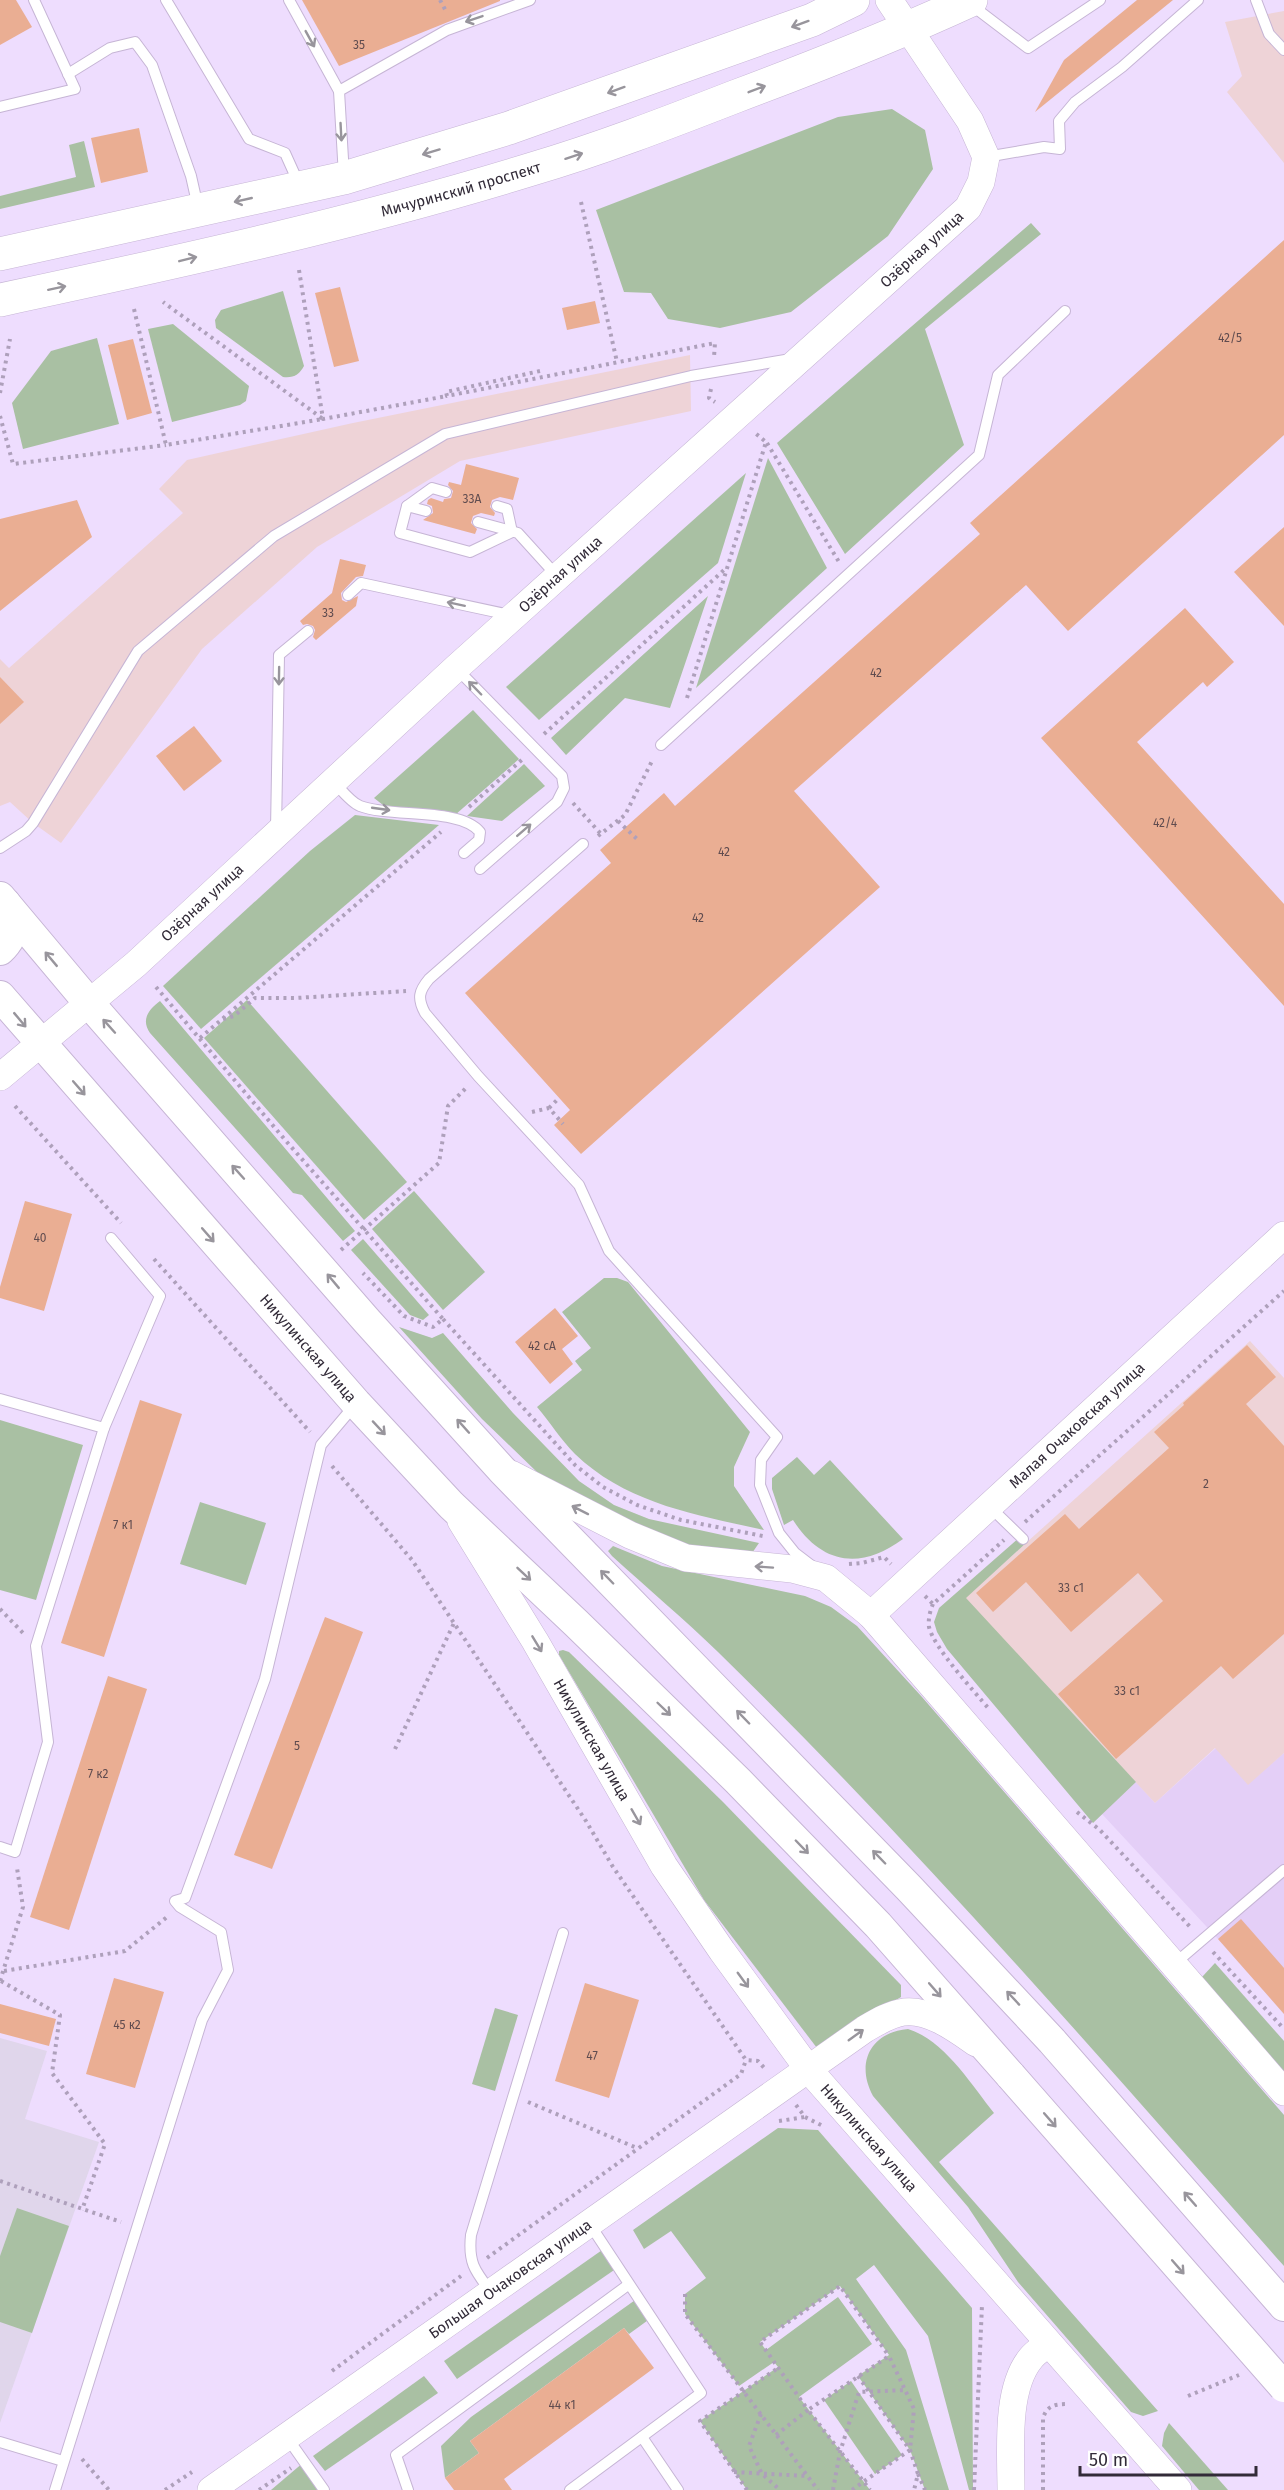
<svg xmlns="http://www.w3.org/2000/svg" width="1284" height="2490" viewBox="0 0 1284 2490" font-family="'Fira Sans',sans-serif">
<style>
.built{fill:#e4cff7}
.industrial{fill:#eed3d7}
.education{fill:#e0d6eb}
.green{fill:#a9c0a3}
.building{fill:#eaae93}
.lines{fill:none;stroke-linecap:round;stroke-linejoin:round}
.service-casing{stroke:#c6b5d5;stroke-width:12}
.tertiary-casing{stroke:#c6b5d5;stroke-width:28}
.secondary-casing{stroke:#c6b5d5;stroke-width:32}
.primary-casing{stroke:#c6b5d5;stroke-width:34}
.path{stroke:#aea0bb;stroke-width:4;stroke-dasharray:3 4.5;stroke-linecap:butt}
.service{stroke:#fff;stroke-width:10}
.tertiary{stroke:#fff;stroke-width:27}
.secondary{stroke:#fff;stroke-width:30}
.primary{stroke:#fff;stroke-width:33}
.secondary-bridge-casing{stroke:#c6b5d5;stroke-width:32;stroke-linecap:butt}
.secondary-bridge{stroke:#fff;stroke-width:30}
.oneway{stroke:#98959c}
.labels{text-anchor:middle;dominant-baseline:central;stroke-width:5;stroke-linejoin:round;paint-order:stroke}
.number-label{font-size:12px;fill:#604c4f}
.street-label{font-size:15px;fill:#322b38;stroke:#fff}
</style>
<rect width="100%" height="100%" fill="#eeddfe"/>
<polygon class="built" points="1216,1748 1248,1784 1284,1753 1284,2014 1218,1939 1102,1814 1136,1782 1155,1803"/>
<g class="industrial">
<polygon points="1284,11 1284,163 1227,92 1242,76 1225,22"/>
<polygon points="690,355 691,411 460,461 317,547 202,649 61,843 33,823 10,802 0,806 0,659 9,668 183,513 159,489 187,460 353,423"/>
<polygon points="1250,1341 1284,1378 1284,1753 1248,1785 1215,1748 1155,1803 965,1598"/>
</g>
<polygon class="education" points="0,2038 47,2051 25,2119 99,2142 0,2423"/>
<g class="green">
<polygon points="892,109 925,130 933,169 888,236 791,312 720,328 668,319 651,293 624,292 596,210 838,117"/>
<polygon points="84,141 95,187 0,209 0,196 76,177 69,145"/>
<polygon points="1031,223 1041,234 925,329 964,445 845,554 777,443"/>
<path d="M283,291L304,366C299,375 294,378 283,377L216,328L215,320L221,310Z"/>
<polygon points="173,324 249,386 246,401 240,405 172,422 148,329"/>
<polygon points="97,338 119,424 23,449 12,403 51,351"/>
<polygon points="768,458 827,568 696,688"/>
<polygon points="746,473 718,563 539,720 506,687"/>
<polygon points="708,596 670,708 625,698 566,755 551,738"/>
<polygon points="473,710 519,759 455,815 383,805 374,798"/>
<polygon points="524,764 545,786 502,821 467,816"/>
<polygon points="355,815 439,825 201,1029 163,986 310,851"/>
<polygon points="247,1000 407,1182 364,1220 204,1038"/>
<path d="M160,1001L355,1231L343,1241L302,1195L293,1193L150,1033C141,1020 148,1010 160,1001Z"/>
<polygon points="414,1191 485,1272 443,1310 372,1229"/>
<polygon points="363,1239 429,1315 423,1320 410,1315 351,1250"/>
<path d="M604,1278H617L628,1282L750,1432L734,1467V1486L764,1530C697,1515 627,1504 575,1454C561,1440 550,1422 537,1407L582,1370L575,1361L591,1348L562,1312Z"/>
<polygon points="399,1327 432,1338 443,1333 513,1413 579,1481 614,1505 649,1519 759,1543 750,1556 723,1561 570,1504 482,1419"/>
<polygon points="0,1420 83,1445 36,1600 0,1590"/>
<path d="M797,1457L814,1475L830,1460L903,1539C861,1570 822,1565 793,1520L784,1525L772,1489V1478Z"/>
<polygon points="200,1502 266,1523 246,1585 180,1564"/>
<polygon points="1020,1537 1026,1543 966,1598 1136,1782 1093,1823 947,1649 937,1632 934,1622 939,1608"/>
<path d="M613,1546L662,1566L805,1596L831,1607L857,1626L922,1697L1284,2115V2266C1100,2058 917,1846 718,1652C684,1619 647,1588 612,1556L608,1551Z"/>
<polygon points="563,1650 569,1652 723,1802 901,1985 901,1997 817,2048 704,1900 559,1655 559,1651"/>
<polygon points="1215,1963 1284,2041 1284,2072 1202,1977"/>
<polygon points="495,2008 518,2015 495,2091 472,2084"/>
<path d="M908,2029C944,2040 971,2084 994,2113L939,2162L1158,2411L1143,2416L1131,2412L1018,2282L968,2207L873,2096C855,2063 871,2032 908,2029Z"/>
<polygon points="778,2128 818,2130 972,2308 973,2490 969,2490 928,2336 874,2265 856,2279 906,2350 949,2490 925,2490 910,2450 858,2376 889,2355 840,2286 760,2342 766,2350 838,2297 872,2344 799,2397 870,2490 747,2490 700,2421 778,2367 774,2362 739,2386 685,2314 685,2294 706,2278 671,2231 644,2249 633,2230"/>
<polygon points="17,2208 69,2226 32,2333 0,2322 0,2256"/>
<polygon points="605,2248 617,2268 457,2379 444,2361"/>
<polygon points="638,2298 651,2318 629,2334 624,2328 470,2441 479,2453 445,2478 441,2446 471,2417"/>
<polygon points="424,2376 438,2393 325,2471 313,2456"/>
<polygon points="851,2381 902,2455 875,2474 824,2400"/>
<polygon points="1169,2423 1228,2490 1199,2490 1162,2446 1164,2433"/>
<polygon points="304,2462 324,2490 271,2490"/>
</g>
<g class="building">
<polygon points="0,0 16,0 32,27 0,45"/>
<polygon points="302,0 500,0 500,1 339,66"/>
<polygon points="1137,0 1173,0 1035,112 1064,60"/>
<polygon points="139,128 148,172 101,183 91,138"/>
<polygon points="1284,240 1284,435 1068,631 1026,585 794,791 880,887 581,1154 554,1125 570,1110 465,993 611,863 600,850 664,793 675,806 980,534 970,523"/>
<polygon points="340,287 359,361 334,367 315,293"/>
<polygon points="595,301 600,323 567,330 562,308"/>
<polygon points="133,339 152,413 127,420 108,345"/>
<polygon points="466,464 519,478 513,500 500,497 492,500 490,507 495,513 494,516 481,513 473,516 471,523 477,529 475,534 423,520 433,513 432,506 427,504 428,500 431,498 443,502 444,499 451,498 453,491 448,485 449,482 461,485"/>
<polygon points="77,500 92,537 0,611 0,519"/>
<polygon points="1284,527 1284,626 1234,572"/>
<polygon points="340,559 366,565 363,576 356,577 341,593 342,600 346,602 358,596 356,606 316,640 313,637 315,630 313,626 307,624 303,625 300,621 332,593"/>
<polygon points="1185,608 1234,662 1207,687 1203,682 1137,742 1284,904 1284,1006 1041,738"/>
<polygon points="0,677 24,702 0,724"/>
<polygon points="194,726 222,761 184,791 156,756"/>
<polygon points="25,1201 72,1214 44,1311 0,1298 0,1287"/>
<polygon points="555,1308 578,1336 562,1349 573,1364 550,1384 515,1342"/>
<polygon points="1247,1345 1276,1377 1246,1404 1284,1446 1284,1634 1233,1679 1221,1666 1116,1759 1058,1694 1163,1601 1138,1573 1071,1632 1026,1582 993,1612 976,1593 1065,1514 1079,1529 1169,1448 1154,1432 1184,1405 1183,1403"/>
<polygon points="140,1400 182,1414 104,1657 61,1643"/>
<polygon points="325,1617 363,1632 272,1869 234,1855"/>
<polygon points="108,1676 147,1689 69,1930 30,1917"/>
<polygon points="1241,1919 1284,1968 1284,2014 1218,1939"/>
<polygon points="114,1978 164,1992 135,2088 86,2074"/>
<polygon points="585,1983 639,2000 609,2098 555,2081"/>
<polygon points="0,2004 56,2019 49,2046 0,2033"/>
<polygon points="624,2328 654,2368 504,2479 512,2490 454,2490 445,2478 479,2453 470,2441"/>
</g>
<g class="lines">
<defs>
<g id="service">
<polyline points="166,0 249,139 285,153 299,184"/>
<polyline points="289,0 339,91"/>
<polyline points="1256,0 1269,34 1284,50"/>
<polyline points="970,4 1028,48 1100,0"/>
<polyline points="68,74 110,48 135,42 152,65 191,176 198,207"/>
<polyline points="0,107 75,89 34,0"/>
<polyline points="986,157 1044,147 1060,149 1059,121 1075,102 1122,67 1198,0"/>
<polyline points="344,176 339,91 447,30 530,0"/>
<polyline points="407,506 432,488 446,492"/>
<polyline points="426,511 407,506 400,533 470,552 512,532 507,509 497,506"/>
<polyline points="478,522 518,533 557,576"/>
<polyline points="348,595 361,583 510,615"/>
<polyline points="456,668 562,776 564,788 557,802 480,869"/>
<polyline points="661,745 979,455 998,375 1065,311"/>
<path d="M333,781C340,788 350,802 360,806C390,818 460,807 480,832L479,840L464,853"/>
<polyline points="276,830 279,655 308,631"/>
<path d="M583,844L429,979C419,991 417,998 425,1013L478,1076L579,1185L609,1251L777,1437L761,1460L760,1485L779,1533L795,1553L812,1566"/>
<polyline points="0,848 26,831 33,823 138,651 274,536 445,434 691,376 791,359"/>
<polyline points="0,1399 104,1428 160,1296 111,1238"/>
<polyline points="989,1506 1023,1539"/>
<polyline points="0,1847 15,1852 48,1742 36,1646 104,1428"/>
<polyline points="1173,1965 1284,1870"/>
<path d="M491,2292C475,2271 468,2263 471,2235L563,1933"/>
<polyline points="286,2436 324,2490"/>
<polyline points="642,2437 678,2490"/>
<polyline points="0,2442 63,2461"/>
<polyline points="55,2490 202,2020 228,1970 221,1932 180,1907 175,1901 185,1898 265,1679 321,1445 354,1406"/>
<polyline points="408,2490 396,2455 628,2285"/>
<polyline points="570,2490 701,2393 589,2223"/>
</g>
<g id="tertiary">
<path id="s1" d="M0,1077L136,964L456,668L968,208L981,182L986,157L970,121L889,0"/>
<polyline points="511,1474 630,1535 686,1558 792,1569 826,1578 871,1615 1284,2092"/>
<path id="s2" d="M461,1521L535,1641L664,1866L722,1951L809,2070L1178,2490"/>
<path id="s3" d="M871,1615L1284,1235"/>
<path id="s4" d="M211,2490L865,2029C877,2022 890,2014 904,2012C929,2009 956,2029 976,2043"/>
<path d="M1011,2490C1011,2452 1005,2389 1031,2358C1036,2352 1043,2348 1048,2343"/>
</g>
<g id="secondary">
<polyline points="0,897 89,1003 367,1321 502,1470 909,1888 1052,2041 1284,2306"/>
<path d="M0,950C15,936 16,922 6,904"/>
<path id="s5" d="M0,996L356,1403L451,1505L576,1623L738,1781L878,1925L1011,2076"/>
</g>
<g id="primary">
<polyline points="0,254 344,178 509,128 812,20 853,0"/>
<path id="s6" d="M0,300C178,262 357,223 532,169C600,149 667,123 734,97C814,67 893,36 971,0"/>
</g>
</defs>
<use href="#service" class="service-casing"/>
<use href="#tertiary" class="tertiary-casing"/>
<use href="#secondary" class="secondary-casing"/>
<use href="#primary" class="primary-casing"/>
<g class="path">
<polyline points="440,0 447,13"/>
<polyline points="581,202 617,362"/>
<polyline points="299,270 323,419 447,396"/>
<polyline points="134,309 166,445 323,419 163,302"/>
<polyline points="540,371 446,392 447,396 715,343 714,357"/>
<polyline points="711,389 709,398 715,402"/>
<polyline points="0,393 10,339"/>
<polyline points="0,416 13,464 166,445"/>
<polyline points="767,443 839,562"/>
<polyline points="687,698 766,442 754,432"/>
<polyline points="544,734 724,570"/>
<polyline points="573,803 601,834"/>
<polyline points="469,807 524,758"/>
<polyline points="618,821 637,839"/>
<polyline points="598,836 625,815 653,759"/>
<polyline points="156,987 286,1141 443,1319 433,1327 404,1316 363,1273"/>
<polyline points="223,1019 234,1016 255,998 296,998 406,991"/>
<polyline points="200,1038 441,832"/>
<polyline points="15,1106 121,1223"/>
<polyline points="549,1108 558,1099"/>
<polyline points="532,1112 549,1108 563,1124"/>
<polyline points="341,1250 439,1163 448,1106 467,1087"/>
<polyline points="154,1259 310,1432"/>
<polyline points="443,1319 575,1465 603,1487 637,1505 681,1520 763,1536"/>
<polyline points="332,1466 412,1560 586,1821 613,1867 746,2060 758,2061 766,2070"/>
<polyline points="1025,1522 1284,1291"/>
<polyline points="849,1564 862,1563 884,1557 891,1564"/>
<polyline points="925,1596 933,1604 1004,1540"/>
<path d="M933,1604C930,1611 928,1619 929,1627C934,1648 974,1691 989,1709"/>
<polyline points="0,1609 23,1633"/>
<polyline points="395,1749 454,1623"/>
<polyline points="1077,1812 1100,1830 1192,1929"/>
<polyline points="1213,1952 1284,2029"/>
<polyline points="4,1971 125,1951 167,1917"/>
<polyline points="0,1981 23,1907 17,1868"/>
<polyline points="1,1981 60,2015 52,2073 105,2144 82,2210"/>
<polyline points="528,2102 637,2148"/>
<polyline points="796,2105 805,2117 825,2127"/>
<polyline points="779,2121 805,2117"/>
<polyline points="0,2181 121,2222"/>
<polyline points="487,2258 741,2074 746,2060"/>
<polyline points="685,2294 685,2314 818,2490"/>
<polyline points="332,2371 461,2276"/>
<polyline points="858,2376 910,2450 918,2474 914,2490"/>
<polyline points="1188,2396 1239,2375"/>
<polyline points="761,2414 749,2446 762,2474 780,2490"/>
<polyline points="776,2435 808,2410 760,2342 840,2286 889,2356"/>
<polyline points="82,2459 109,2490"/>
<polyline points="734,2472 807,2476"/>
<polyline points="918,2474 925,2490"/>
<polyline points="165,2490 192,2472"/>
<polyline points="259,2490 291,2468"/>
<polyline points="747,2490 700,2421 778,2368"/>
<polyline points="833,2490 840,2452 859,2392 907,2390"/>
<path d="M852,2490C871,2476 891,2463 910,2450L914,2409L889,2356L808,2410L864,2482L870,2490"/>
<polyline points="974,2490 982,2305"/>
<path d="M1043,2490V2418C1047,2405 1056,2404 1068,2404"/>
</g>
<use href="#service" class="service"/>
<use href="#tertiary" class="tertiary"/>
<use href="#secondary" class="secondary"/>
<use href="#primary" class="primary"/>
<defs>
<polyline id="secondary-bridge" points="1011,2076 1284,2387"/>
</defs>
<use href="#secondary-bridge" class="secondary-bridge-casing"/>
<use href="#secondary-bridge" class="secondary-bridge"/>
</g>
<defs><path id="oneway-shaft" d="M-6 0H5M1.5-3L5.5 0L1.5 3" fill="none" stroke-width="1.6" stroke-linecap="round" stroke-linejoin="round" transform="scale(1.5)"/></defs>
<g class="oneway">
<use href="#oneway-shaft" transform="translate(474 19) rotate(161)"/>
<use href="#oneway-shaft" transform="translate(800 24) rotate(160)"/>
<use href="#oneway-shaft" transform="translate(310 39) rotate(61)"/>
<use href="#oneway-shaft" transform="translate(757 89) rotate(-21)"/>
<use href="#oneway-shaft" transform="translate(616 90) rotate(160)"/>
<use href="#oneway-shaft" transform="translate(341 132) rotate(87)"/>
<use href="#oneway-shaft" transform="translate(431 152) rotate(163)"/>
<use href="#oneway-shaft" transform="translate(574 156) rotate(-18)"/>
<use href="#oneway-shaft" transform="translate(243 200) rotate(167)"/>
<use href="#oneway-shaft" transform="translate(188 259) rotate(-14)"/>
<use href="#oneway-shaft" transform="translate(57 288) rotate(-12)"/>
<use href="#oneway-shaft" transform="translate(456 604) rotate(-168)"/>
<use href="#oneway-shaft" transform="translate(279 676) rotate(91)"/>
<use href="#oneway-shaft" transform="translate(475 688) rotate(-134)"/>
<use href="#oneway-shaft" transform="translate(381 809) rotate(8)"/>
<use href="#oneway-shaft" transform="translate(524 830) rotate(-41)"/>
<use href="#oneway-shaft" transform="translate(51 959) rotate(-130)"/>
<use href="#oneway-shaft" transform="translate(20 1020) rotate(50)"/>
<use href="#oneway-shaft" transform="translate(109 1026) rotate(-132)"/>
<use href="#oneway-shaft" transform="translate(79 1088) rotate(49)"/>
<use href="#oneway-shaft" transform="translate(238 1172) rotate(-132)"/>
<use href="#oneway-shaft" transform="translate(208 1235) rotate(49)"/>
<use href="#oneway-shaft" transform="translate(333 1281) rotate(-130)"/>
<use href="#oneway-shaft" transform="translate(463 1426) rotate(-132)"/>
<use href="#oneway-shaft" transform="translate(379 1428) rotate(47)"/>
<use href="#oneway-shaft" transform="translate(580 1510) rotate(-153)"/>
<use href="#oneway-shaft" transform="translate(764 1567) rotate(-176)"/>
<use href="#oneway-shaft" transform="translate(524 1574) rotate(43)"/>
<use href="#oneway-shaft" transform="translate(607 1577) rotate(-134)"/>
<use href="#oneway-shaft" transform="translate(537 1644) rotate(59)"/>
<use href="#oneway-shaft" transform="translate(664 1709) rotate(44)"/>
<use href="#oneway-shaft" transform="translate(743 1717) rotate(-134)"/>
<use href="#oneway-shaft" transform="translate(636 1817) rotate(60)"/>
<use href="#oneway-shaft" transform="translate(802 1847) rotate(46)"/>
<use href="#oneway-shaft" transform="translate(879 1857) rotate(-134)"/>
<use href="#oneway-shaft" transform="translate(743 1980) rotate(54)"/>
<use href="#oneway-shaft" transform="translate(935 1990) rotate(49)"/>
<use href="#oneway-shaft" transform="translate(1013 1998) rotate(-133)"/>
<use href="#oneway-shaft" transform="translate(856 2035) rotate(-36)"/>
<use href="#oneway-shaft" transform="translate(1050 2120) rotate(49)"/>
<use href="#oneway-shaft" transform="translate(1190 2199) rotate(-131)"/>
<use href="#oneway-shaft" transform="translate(1178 2267) rotate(49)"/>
</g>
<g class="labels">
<g class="number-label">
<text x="359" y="45">35</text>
<text x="1230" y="338">42/5</text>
<text x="472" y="499">33А</text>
<text x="328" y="613">33</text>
<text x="876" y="673">42</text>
<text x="1165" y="823">42/4</text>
<text x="724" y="852">42</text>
<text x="698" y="918">42</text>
<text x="40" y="1238">40</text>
<text x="542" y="1346">42 сА</text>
<text x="1206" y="1484">2</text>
<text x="123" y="1525">7 к1</text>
<text x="1071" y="1588">33 с1</text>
<text x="1127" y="1691">33 с1</text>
<text x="297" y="1746">5</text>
<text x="98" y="1774">7 к2</text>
<text x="127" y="2025">45 к2</text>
<text x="592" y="2056">47</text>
<text x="562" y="2405">44 к1</text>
</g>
<g class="street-label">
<text stroke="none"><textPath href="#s6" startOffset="474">Мичуринский проспект</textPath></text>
<text stroke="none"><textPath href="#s1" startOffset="1239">Озёрная улица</textPath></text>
<text stroke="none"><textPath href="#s1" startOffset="753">Озёрная улица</textPath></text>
<text stroke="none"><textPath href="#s1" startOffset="267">Озёрная улица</textPath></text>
<text stroke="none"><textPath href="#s5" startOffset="468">Никулинская улица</textPath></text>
<text stroke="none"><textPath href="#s3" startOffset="280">Малая Очаковская улица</textPath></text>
<text stroke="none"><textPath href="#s2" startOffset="255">Никулинская улица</textPath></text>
<text stroke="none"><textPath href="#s2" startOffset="741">Никулинская улица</textPath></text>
<text stroke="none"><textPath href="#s4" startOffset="366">Большая Очаковская улица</textPath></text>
</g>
</g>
<path d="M1080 2466v9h176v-9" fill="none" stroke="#322b38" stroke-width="3"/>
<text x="1089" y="2466" font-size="18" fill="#322b38" stroke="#ffffff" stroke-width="4.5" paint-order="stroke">50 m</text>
</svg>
